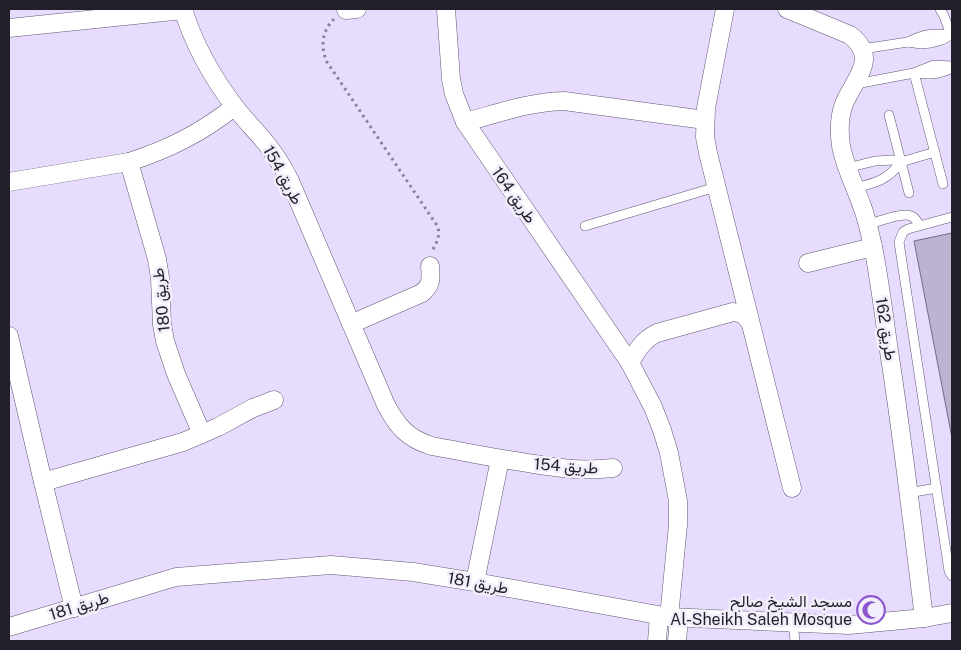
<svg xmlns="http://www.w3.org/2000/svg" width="961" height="650" viewBox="0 0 961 650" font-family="'Public Sans',Vazirmatn,sans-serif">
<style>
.building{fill:#bdb2d1;stroke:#756b88}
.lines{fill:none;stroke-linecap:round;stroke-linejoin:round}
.service-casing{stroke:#615773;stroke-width:10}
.minor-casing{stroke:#615773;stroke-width:19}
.path{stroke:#898198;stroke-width:3;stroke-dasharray:2.5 4;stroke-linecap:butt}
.service{stroke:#fff;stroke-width:9}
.minor{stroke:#fff;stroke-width:18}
.labels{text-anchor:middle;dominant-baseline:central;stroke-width:5;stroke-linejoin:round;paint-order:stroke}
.street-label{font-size:16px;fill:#231f2a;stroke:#f1edfa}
.poi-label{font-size:16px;fill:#231f2a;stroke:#f1edfa;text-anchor:end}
</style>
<rect width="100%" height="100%" fill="#e7dcfd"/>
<polygon class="building" points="952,233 952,438 914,241"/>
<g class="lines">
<defs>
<g id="service">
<polyline points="940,9 944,16 951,35"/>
<path d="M908,42C925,33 934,33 952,35"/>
<polyline points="862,49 908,42 921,44 931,43 942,40 951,35"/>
<polyline points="914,73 943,184"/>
<path d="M915,73C930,75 938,75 952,68"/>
<polyline points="856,84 914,73 934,65 952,66"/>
<polyline points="889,115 909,193"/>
<polyline points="847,168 875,161 893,160 901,162 935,152"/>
<path d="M855,188C875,183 888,180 901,162"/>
<polyline points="952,217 908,229 903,232 899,242 949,571 952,576"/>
<path d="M867,225C877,222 902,212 911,216C916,218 917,221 919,225"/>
<polyline points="585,226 716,187"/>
<polyline points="908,493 937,488"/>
<polyline points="793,622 795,641"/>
</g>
<g id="minor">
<path d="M183,9C194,45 212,77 235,107C244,119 255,130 265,142C275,154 283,167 290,181L386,405C397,426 408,439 432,446C460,451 488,457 516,461C551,467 577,472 613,468"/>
<polyline points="446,9 451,79 454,94 465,122 630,363 653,407 662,430 669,453 678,501 678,525 669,617"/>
<polyline points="725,9 706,108 705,137 708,153 792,488"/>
<path d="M787,9L850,35C880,58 854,79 844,104C839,117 839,132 841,146C845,167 855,186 862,206C867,219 870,233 873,247C880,281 884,317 889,351C903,440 913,529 924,618"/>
<polyline points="346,10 357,9"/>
<polyline points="9,28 183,10"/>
<path d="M465,122C499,113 529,102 564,101L705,120"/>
<polyline points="129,162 157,259 160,278 162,324 165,341 176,374 202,434"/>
<path d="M9,182L129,162C169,149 201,133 234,107"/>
<polyline points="808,263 873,247"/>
<path d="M351,324L422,293C432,285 431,278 430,266"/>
<polyline points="9,336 43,482 74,608"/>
<path d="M630,363C637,350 643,340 657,333L733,312L743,314L750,322"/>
<polyline points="43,482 183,442 218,427 253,408 274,400"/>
<polyline points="475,582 500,459"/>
<polyline points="9,627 176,577 331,565 413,572 475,582 669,617 849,625 924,618 952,613"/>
<polyline points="657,641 659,616"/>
<polyline points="677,641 679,618"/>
</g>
</defs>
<use href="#service" class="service-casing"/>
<use href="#minor" class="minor-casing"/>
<path class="path" d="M334,19C322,31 320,47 327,62L438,227C440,237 437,242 432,251"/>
<use href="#service" class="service"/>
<use href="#minor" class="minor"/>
</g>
<defs>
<symbol id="mosque-ring" viewBox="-11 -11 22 22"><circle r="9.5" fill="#f1edfa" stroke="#8c57cf" stroke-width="1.5"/><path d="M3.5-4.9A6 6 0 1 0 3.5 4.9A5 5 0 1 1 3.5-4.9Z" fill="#8c57cf"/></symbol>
</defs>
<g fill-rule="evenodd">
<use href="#mosque-ring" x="855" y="594" width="32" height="32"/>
</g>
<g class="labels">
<g class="street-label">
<text transform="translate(283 175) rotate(61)">طريق 154</text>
<text transform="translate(514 195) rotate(55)">طريق 164</text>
<text transform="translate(161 300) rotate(-96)">طريق 180</text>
<text transform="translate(886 329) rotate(81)">طريق 162</text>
<text transform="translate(566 466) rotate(4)">طريق 154</text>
<text transform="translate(478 583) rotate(10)">طريق 181</text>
<text transform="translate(79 606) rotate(-17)">طريق 181</text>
</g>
<g class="poi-label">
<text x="852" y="601">مسجد الشيخ صالح<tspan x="852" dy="18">Al-Sheikh Saleh Mosque</tspan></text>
</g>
</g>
<rect width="961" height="650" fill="none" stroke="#231f2a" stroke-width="20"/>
</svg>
